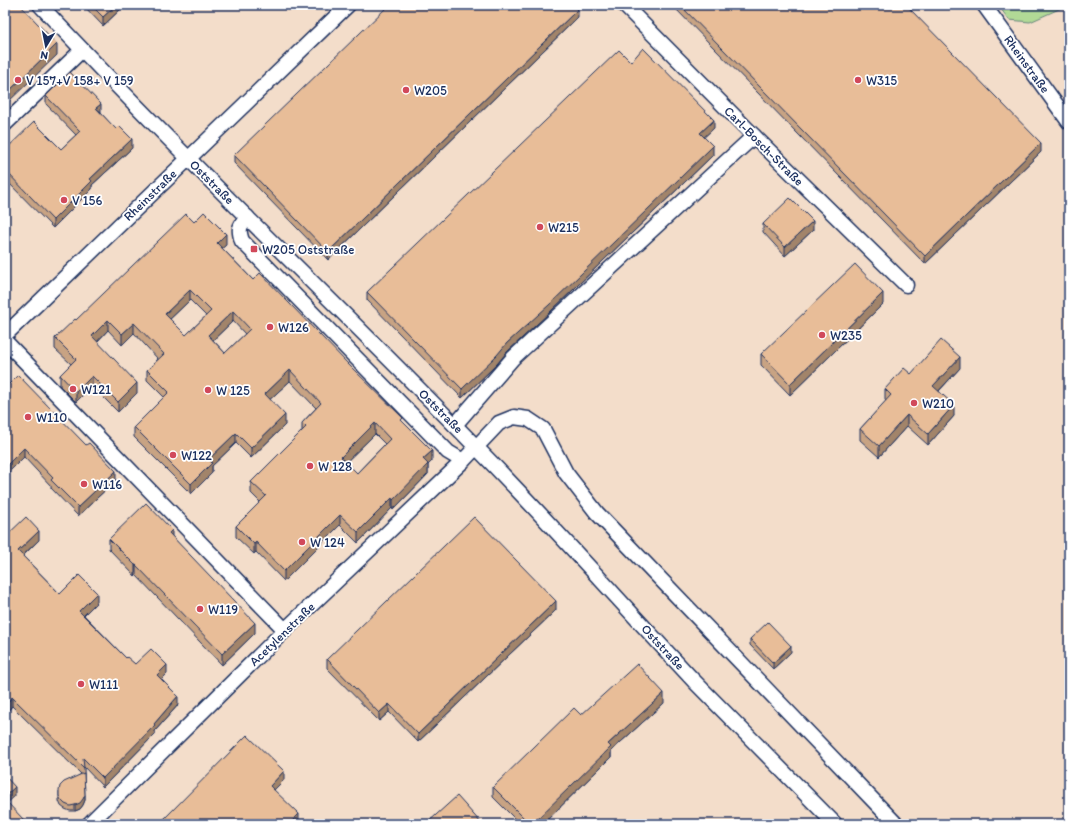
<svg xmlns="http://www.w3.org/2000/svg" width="1074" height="829" viewBox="0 0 1074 829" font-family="Itim,sans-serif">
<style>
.built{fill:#f3ddca}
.green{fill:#b1d996;stroke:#66847a}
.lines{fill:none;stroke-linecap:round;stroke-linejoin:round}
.minor-casing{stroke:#1b2f5e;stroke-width:17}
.minor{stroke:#fff;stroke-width:14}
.wall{fill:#c8a383;stroke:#1b2f5e;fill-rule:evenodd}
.shaded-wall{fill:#a2846a;stroke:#1b2f5e}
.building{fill:#e8bd98;stroke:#1b2f5e;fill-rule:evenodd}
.poi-dot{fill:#d1495b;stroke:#fff;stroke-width:1.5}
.labels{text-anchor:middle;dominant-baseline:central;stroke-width:3.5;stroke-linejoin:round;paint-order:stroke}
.street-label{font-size:13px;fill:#1b2f5e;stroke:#fff}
.poi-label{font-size:13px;fill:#1b2f5e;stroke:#fff;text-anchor:start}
</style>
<rect width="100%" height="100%" fill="#f8ebe0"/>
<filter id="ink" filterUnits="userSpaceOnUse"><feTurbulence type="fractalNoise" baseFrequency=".025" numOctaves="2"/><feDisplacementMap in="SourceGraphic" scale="8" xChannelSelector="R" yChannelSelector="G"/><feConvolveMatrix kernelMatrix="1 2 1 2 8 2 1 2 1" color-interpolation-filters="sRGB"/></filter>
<g filter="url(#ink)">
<polygon class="built" points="5,5 997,5 1008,20 1030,22 1069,5 1069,824 5,824"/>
<polygon class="green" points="998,5 1028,5 1030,8 1037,5 1068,5 1030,22 1009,20"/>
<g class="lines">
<defs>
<g id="minor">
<path d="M40,5C181,156 331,298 475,446C550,522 621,603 694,681C741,729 788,776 835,824"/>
<polyline points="624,5 754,136 906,285"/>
<polyline points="984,5 1069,122"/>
<polyline points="5,124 82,50"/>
<path d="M247,217C239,227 238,229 242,241L448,452L463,461"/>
<polyline points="5,335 348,5"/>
<polyline points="5,341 285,630"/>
<polyline points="455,425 513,358 754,136"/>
<polyline points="89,824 285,630 463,461 499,423 514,417 528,419 543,429 566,473 597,513 896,824"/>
</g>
</defs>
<use href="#minor" class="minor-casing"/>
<use href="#minor" class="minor"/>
</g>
<g class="wall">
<polygon points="83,5 125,5 103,26"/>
<polygon points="672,5 906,5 1041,152 925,264"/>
<polygon points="578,17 328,260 234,163 234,155"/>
<polygon points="631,62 714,128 704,137 713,155 549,313 507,352 497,364 462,398 367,300 367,292"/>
<polygon points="46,96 100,112 132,148 92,185 92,189 53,228 5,179 5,150 61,149 76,135 46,104"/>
<path d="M194,222L226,245L222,248L253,280L403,422L432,461L428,465V474L393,510L392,508L358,543L340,525L284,581L256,552L254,554L236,537V526L260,502L251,493V482L302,432V423L316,408L290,381L270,399L285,425L251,458L236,443L212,466V473L191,494L134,437V427L164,397L147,380V370L158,359L134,333L122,345L108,330L97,342L137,393L118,412L92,386L76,402L60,386V375L71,364L55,349V338ZM190,300L206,316L186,335L170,319ZM233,321L245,334L225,353L213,340ZM375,434L385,444L357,473L346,462Z"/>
<polygon points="763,224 813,230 785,256 763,232"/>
<polygon points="883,304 790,395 761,365 761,354"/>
<polygon points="960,368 939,391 954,416 928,445 907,426 879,457 860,440 860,429 886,401 885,400 885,389 911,374"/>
<polygon points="5,388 116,480 78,516 51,488 51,486 24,457 5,476"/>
<polygon points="172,536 255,633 222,665 136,575 135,576 109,549 109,539"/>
<polygon points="5,537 39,540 23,556 60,594 97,602 84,615 126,658 135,664 167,674 161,679 178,705 155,731 155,734 103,787 84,767 85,800 83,805 80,809 75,811 70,811 65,809 61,806 59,801 59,791 81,774 12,706 5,714"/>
<polygon points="556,610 418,742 389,712 379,721 327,668 327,659"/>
<polygon points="750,639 791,652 773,669 750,645"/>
<polygon points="664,703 611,751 611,757 543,824 520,824 493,797 493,787 581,715"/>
</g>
<g class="shaded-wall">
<polygon points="116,5 125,5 103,26 103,17"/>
<polygon points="578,9 578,17 328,260 328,252"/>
<polygon points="57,44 57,55 5,105 5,95"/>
<polygon points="101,104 101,112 96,108"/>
<polygon points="714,120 714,128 700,141 700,133"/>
<polygon points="132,139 132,148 92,185 92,189 53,228 53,220 90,179"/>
<polygon points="1041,143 1041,152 925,264 925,256"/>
<polygon points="713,146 713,155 549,313 507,352 497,364 462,398 462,389 507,343"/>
<polygon points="7,218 7,226 5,228 5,219"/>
<polygon points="813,221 813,230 785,256 785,247"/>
<polygon points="226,234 226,245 217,253 217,243"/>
<polygon points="190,290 190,300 165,324 165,314"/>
<polygon points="883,293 883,304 790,395 790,384"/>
<polygon points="233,311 233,321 208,345 208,335"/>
<polygon points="108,320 108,330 92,347 92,336"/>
<polygon points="134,323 134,333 122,345 122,334"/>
<polygon points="960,357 960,368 933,397 933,386"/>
<polygon points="290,370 290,381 265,404 265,394"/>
<polygon points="92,376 92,386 76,402 76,392"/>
<polygon points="137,383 137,393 118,412 118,402"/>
<polygon points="954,405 954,416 928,445 928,434"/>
<polygon points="285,415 285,425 251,458 251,448"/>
<polygon points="907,415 907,426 879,457 879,446"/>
<polygon points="375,423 375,434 341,467 341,457"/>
<polygon points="236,433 236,443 212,466 212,473 191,494 191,484 209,459"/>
<polygon points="24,448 24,457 5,476 5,467"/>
<polygon points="432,451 432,461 428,465 428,474 393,510 393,500 423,459"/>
<polygon points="116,471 116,480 78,516 78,507"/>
<polygon points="392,498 392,508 358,543 358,532"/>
<polygon points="7,505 7,514 5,516 5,507"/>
<polygon points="340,515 340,525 284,581 284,571"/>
<polygon points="172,530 172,540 169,533"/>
<polygon points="39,531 39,540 18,560 18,551"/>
<polygon points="256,542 256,552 254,554 254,544"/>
<polygon points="135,565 136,565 136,575 135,576"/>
<polygon points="97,593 97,602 79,620 79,611"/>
<polygon points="556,601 556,610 418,742 418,734"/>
<polygon points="255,623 255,633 222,665 222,654"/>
<polygon points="791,646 791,652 773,669 773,663"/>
<polygon points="167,665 167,674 157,684 157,675"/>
<polygon points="664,693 664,703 611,751 611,757 543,824 532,824 608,744"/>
<polygon points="178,696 178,705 155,731 155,734 103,787 103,778 154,724"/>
<polygon points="12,697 12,706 5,714 5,705"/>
<polygon points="389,704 389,712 379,721 379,713"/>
<polygon points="284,771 284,780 270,794 270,786"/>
<polygon points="15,787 15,796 5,805 5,796"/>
<polygon points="85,795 85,800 83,805 80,809 75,811 75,805"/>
<polygon points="299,814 299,822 297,824 289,824"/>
<polygon points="24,820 24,824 21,824"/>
</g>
<g class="building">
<polygon points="5,5 20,5 57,44 5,95"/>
<polygon points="91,5 116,5 103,17"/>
<polygon points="389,5 575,5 578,9 328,252 234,155"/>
<polygon points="680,5 906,5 1041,143 925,256"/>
<polygon points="643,48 714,120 700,133 713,146 549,305 507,343 497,355 462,389 367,292 619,50 631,62"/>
<polygon points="70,72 101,104 96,108 116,129 119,126 132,139 90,179 92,181 53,220 5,170 5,150 34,122 61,149 80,131 46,96"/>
<polygon points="790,198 813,221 785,247 763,224"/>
<path d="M204,212L226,234L217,243L253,280L260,273L349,365L403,418L401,420L432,451L423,459L428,464L393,500L392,498L358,532L340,515L284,571L256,542L254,544L236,526L266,496L251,482L306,427L302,423L321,403L290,370L265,394L285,415L251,448L236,433L209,459L212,463L191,484L134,427L169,392L147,370L164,354L134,323L122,334L108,320L92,336L137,383L118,402L92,376L76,392L60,375L76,359L55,338L75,319L76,320L186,214L194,222ZM190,290L211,311L186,335L165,314ZM233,311L250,329L225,353L208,335ZM375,423L390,439L357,473L341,457Z"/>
<polygon points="855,264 883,293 790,384 761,354"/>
<polygon points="941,340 960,357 933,386 954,405 928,434 907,415 879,446 860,429 891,395 885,389 904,368 911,374"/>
<polygon points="18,375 86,445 89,443 116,471 78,507 51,480 53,478 24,448 5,467 5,388"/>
<polygon points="146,503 172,530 169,533 255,623 222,654 136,565 135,565 109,539"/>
<polygon points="26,517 39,531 18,551 60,594 79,575 97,593 79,611 126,658 127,657 135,664 151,649 167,665 157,675 178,696 154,724 155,725 103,778 83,758 84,768 12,697 5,705 5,537"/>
<polygon points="474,517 556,601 418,734 389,704 379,713 327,659"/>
<polygon points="768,622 791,646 773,663 750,639"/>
<polygon points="637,664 664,693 608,744 611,747 532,824 530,824 493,787 574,708 581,715"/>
<polygon points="247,735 284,771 270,786 299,814 289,824 159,824"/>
<polygon points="84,773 85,795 83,799 80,803 75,805 70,806 65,804 61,800 59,796 59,791 60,786 64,782"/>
<polygon points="5,776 15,787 5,796"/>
<polygon points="457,796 482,824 426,824"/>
<polygon points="5,800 24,820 21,824 5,824"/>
</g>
</g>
<g class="poi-dot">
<circle cx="18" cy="80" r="4"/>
<circle cx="858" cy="80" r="4"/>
<circle cx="406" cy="90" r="4"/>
<circle cx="64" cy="200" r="4"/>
<circle cx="540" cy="227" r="4"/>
<rect x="250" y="245" width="8" height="8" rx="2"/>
<circle cx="270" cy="327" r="4"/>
<circle cx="822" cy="335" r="4"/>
<circle cx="73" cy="389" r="4"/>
<circle cx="208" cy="390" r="4"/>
<circle cx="914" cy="403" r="4"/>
<circle cx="28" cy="417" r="4"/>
<circle cx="173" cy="455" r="4"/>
<circle cx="310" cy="466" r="4"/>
<circle cx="84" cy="484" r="4"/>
<circle cx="302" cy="542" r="4"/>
<circle cx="200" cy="609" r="4"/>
<circle cx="81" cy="684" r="4"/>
</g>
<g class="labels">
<g class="street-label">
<text transform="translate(1027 64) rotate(54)">Rheinstraße</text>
<text transform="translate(764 146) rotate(45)">Carl-Bosch-Straße</text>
<text transform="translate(212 182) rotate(45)">Oststraße</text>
<text transform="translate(150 195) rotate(-44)">Rheinstraße</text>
<text transform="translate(441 411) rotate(45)">Oststraße</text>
<text transform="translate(282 634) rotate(-44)">Acetylenstraße</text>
<text transform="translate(663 647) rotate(47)">Oststraße</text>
</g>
<g class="poi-label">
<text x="26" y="80">V 157+V 158+ V 159</text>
<text x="866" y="80">W315</text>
<text x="414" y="90">W205</text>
<text x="72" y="200">V 156</text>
<text x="548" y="227">W215</text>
<text x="262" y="249">W205 Oststraße</text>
<text x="278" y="327">W126</text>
<text x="830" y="335">W235</text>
<text x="81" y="389">W121</text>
<text x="216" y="390">W 125</text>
<text x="922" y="403">W210</text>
<text x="36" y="417">W110</text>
<text x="181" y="455">W122</text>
<text x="318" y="466">W 128</text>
<text x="92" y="484">W116</text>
<text x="310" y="542">W 124</text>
<text x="208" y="609">W119</text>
<text x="89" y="684">W111</text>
</g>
</g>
<rect width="1074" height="829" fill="none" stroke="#fff" stroke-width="20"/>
<rect x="10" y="10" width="1054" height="809" fill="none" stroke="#1b2f5e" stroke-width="1.5" filter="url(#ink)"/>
<g transform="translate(46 46) rotate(190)" stroke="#ffffff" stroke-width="3" paint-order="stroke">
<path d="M0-3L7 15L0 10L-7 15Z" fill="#1b2f5e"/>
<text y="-6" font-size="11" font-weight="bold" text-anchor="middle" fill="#1b2f5e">N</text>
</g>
</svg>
